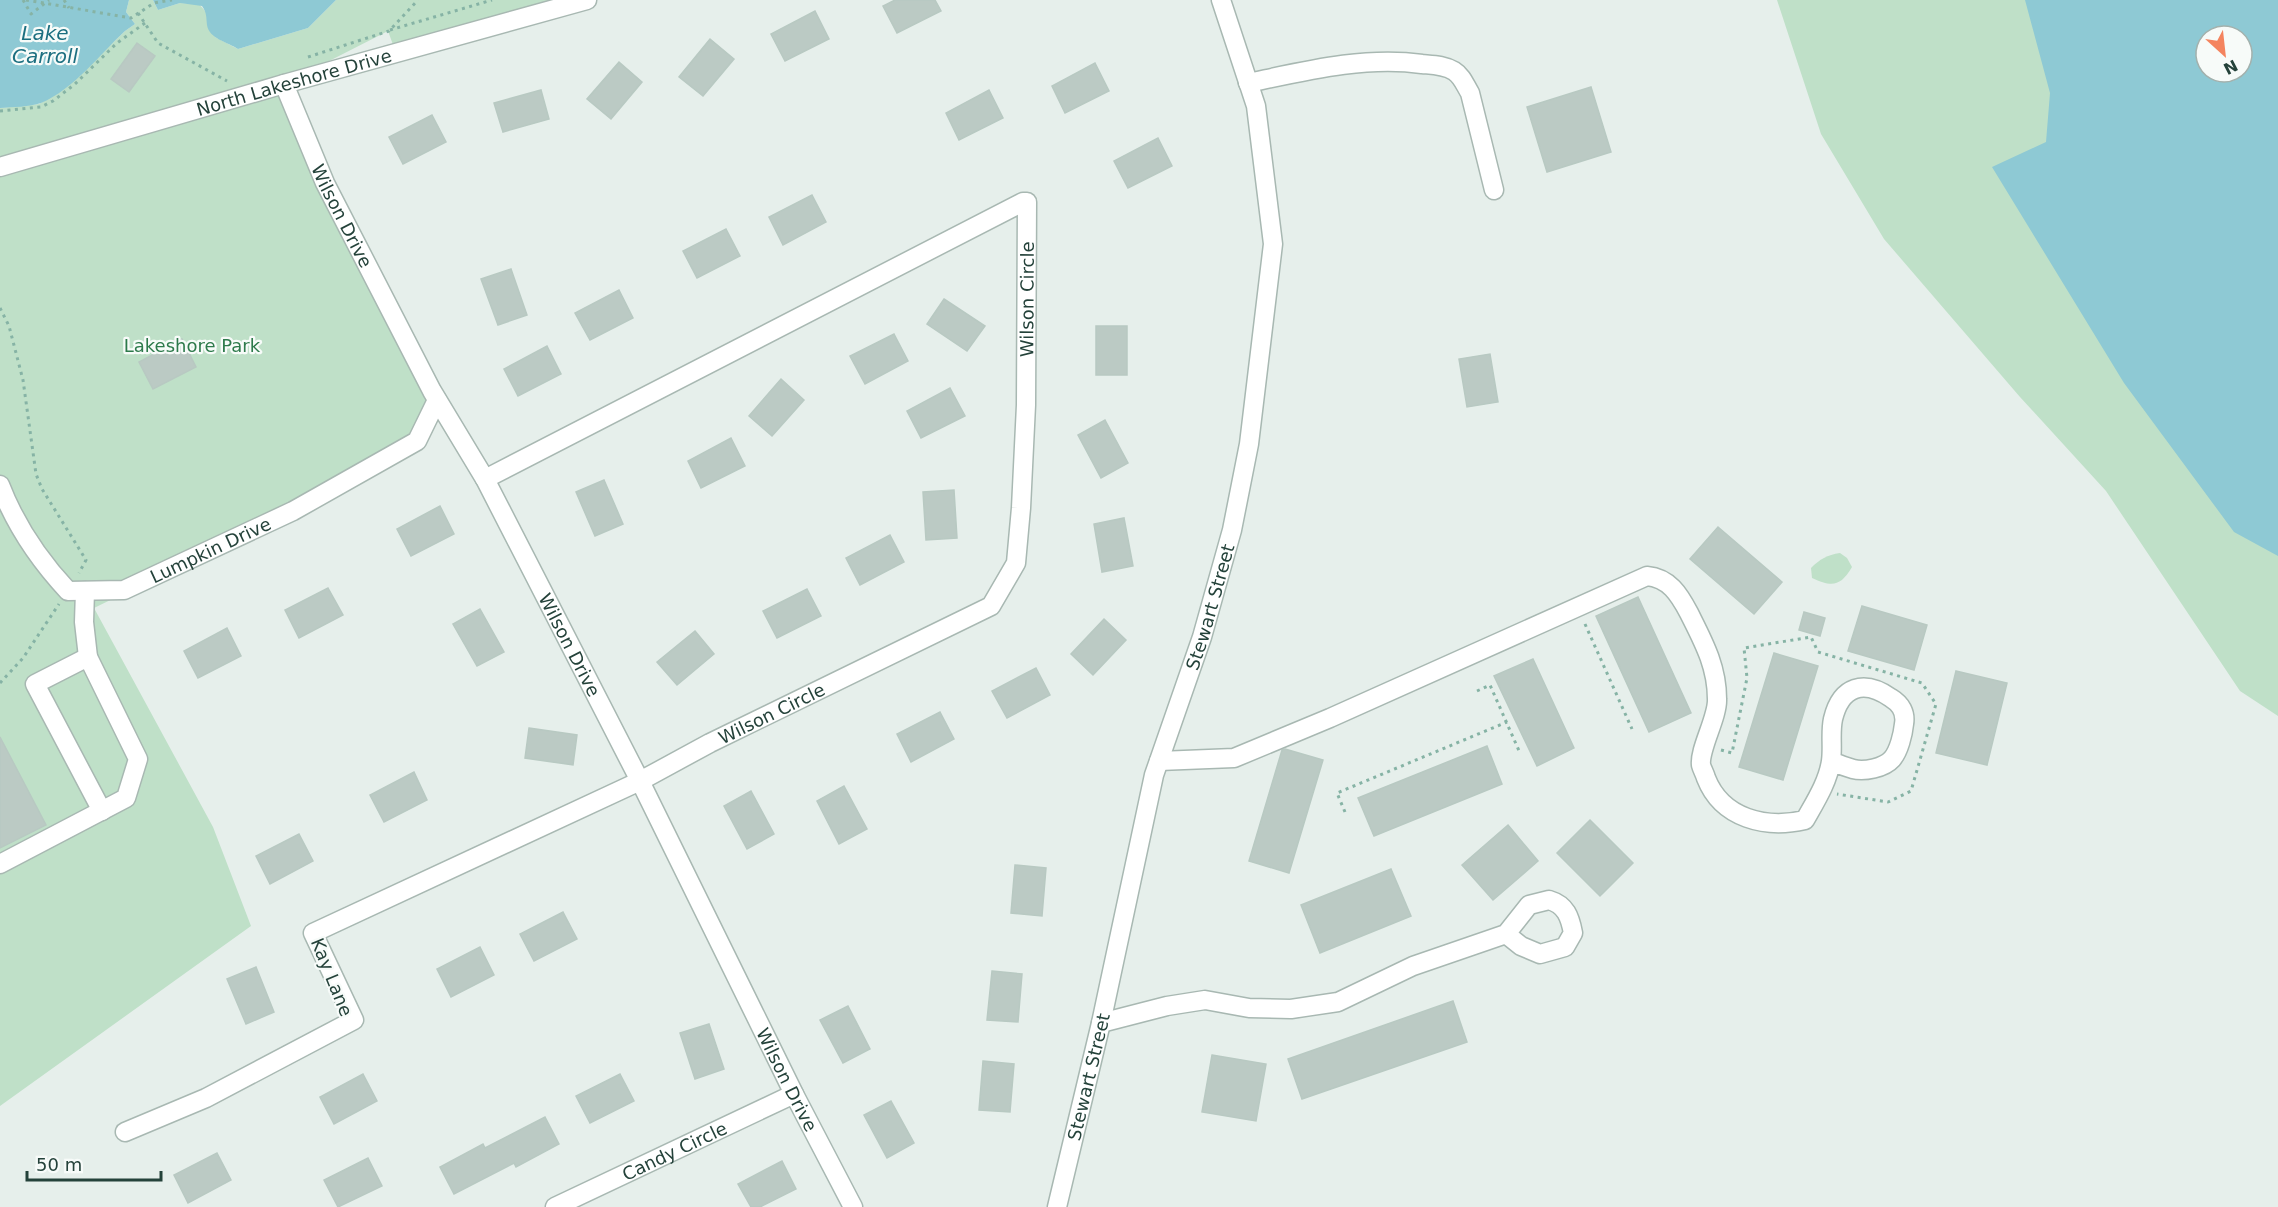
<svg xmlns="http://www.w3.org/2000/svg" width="2278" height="1207" viewBox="0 0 2278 1207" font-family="'DejaVu Sans',sans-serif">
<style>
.green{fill:#bfe0c8;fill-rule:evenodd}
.water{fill:#8ec9d4;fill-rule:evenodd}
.building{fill:#bbcac4;stroke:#b8c9c2;stroke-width:1.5}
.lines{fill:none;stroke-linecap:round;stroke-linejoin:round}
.minor-casing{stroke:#a8b8b2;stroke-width:21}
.path{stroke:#86b3a5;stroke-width:3;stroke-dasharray:3 4.5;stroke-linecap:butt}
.minor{stroke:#fff;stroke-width:18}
.labels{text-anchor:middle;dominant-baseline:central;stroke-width:4.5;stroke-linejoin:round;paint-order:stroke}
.street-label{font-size:18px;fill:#24423a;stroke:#f7fbf9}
.park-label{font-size:18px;fill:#2d7a4b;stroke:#f7fbf9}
.water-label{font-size:20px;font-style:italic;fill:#1c6f80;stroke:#f7fbf9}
</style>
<rect width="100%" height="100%" fill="#e6efeb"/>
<g class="green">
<polygon points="129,0 153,0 158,10 180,3 199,4 206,12 215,37 238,49 308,28 336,0 587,0 396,53 388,31 284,84 437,400 417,441 293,511 94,608 213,827 251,926 0,1106 0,108 39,104 46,100 73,81 125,31 135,24 126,12"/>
<path d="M1777,0H2278V716L2240,691L2106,491L2020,397L1884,239L1821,134ZM2206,36H2242V72H2206Z"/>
<path d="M1840,553L1847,558L1852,567C1840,587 1832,587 1812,578L1811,568C1820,559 1827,555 1840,553Z"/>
</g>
<g class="water">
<path d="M0,0H129L126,12L135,24L125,31C100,54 74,89 41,103C30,107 12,107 0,108Z"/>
<path d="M153,0H336L308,28L238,49C228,42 209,39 207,25C206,17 207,13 202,6L180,3L158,10Z"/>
<path d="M2025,0H2278V556L2234,532L2124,383L1992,167L2046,142L2050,93ZM2206,36H2242V72H2206Z"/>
</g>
<g class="building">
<polygon points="895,0 935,0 941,11 897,33 883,6"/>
<polygon points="815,11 829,39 785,61 771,34"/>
<polygon points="710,39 734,59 703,96 679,77"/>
<polygon points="137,43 155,56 129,92 111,79"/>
<polygon points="619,62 642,82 611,119 587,99"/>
<polygon points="1095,63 1109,91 1065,113 1052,86"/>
<polygon points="1591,87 1611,152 1547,172 1527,107"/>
<polygon points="541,90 549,119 503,132 494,103"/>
<polygon points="989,90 1003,118 959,140 946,113"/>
<polygon points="432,115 446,142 403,164 389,137"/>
<polygon points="1158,138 1172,166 1128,188 1114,161"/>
<polygon points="812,195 826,222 783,245 769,217"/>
<polygon points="726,229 740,256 697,278 683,251"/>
<polygon points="511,269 527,315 498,325 481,279"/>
<polygon points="619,290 633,318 590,340 575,313"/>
<polygon points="944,299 985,326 967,351 927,324"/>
<rect x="1096" y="326" width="31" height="49"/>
<polygon points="894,334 908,361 865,384 850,356"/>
<polygon points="182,339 196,367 153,389 139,362"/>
<polygon points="547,346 561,374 518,396 504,369"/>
<polygon points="1490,354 1498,402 1467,407 1459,359"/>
<polygon points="781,379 804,400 772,436 749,416"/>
<polygon points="950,388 965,416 921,438 907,411"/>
<polygon points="1105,420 1128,463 1101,478 1078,435"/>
<polygon points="731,438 745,466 701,488 688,461"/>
<polygon points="604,480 623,524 595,536 576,492"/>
<polygon points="954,490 957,538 926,540 923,492"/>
<polygon points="440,506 454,534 411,556 397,529"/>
<polygon points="1124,518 1133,566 1102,572 1094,524"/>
<polygon points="1718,527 1782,582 1754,614 1690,559"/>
<polygon points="890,535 904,562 860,585 846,558"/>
<polygon points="328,588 343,615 299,638 285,610"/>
<polygon points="807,589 821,616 777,638 763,611"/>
<polygon points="1638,597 1691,713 1649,732 1596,616"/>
<polygon points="1862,606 1927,625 1914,670 1848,651"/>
<polygon points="480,609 504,652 477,666 453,624"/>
<polygon points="1804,612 1825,618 1820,636 1799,630"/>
<polygon points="1104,619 1126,640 1093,675 1071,654"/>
<polygon points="227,628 241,656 198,678 184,651"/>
<polygon points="695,631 714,654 677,685 657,662"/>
<polygon points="1774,653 1818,666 1783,780 1739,767"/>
<polygon points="1533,659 1574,748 1537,766 1494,676"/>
<polygon points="1036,668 1050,695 1007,718 992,691"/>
<polygon points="1956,671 2007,683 1987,765 1936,753"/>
<polygon points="940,712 954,739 911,762 897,734"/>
<polygon points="529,728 577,735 573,765 525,758"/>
<polygon points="0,737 46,825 0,848"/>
<polygon points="1487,746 1502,784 1374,836 1358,798"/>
<polygon points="1285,749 1323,760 1289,873 1249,861 1282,750"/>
<polygon points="414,772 427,800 384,822 370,795"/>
<polygon points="844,786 867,829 839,844 817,801"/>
<polygon points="751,791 774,834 747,849 724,806"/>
<polygon points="1590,820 1633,863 1600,896 1557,853"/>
<polygon points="1508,825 1538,861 1493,900 1462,865"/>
<polygon points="299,834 313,861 270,884 256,856"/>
<polygon points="1015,865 1046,868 1042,916 1011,913"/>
<polygon points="1391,869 1411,916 1320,953 1301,905"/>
<polygon points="563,912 577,939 534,961 520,934"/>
<polygon points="480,947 494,975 451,997 437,969"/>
<polygon points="256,967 274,1012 246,1024 227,979"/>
<polygon points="992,971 1022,974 1018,1022 987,1020"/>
<polygon points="1453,1001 1467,1042 1302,1099 1288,1059"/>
<polygon points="848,1006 870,1049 843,1063 820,1020"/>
<polygon points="709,1024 724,1069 695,1079 680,1033"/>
<polygon points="1212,1055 1266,1064 1256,1121 1202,1112"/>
<polygon points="983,1061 1014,1064 1010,1112 979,1110"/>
<polygon points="363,1074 377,1101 334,1124 320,1097"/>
<polygon points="620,1074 634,1101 590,1123 576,1096"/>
<polygon points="891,1101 914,1143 887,1158 864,1115"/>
<polygon points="545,1117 559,1144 516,1167 514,1163 454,1194 440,1167 483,1144 485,1148"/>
<polygon points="217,1153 231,1180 188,1203 174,1175"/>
<polygon points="368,1158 382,1186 338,1207 324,1180"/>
<polygon points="782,1161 796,1189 760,1207 751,1207 738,1184"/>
</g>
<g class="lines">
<defs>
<g id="minor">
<path d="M1248,83C1305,71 1364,56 1422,64C1433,65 1444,65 1454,71C1462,76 1465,85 1470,93L1494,190"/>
<path id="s1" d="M284,84L325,183L432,391L485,479L640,781L794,1094L853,1207"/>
<path id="s2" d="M0,167L284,84L587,0"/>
<path id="s3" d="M0,485C15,524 40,561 68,591L124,590L293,511L417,441L437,400"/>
<polyline points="88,657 35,684 102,811"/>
<path d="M1159,761L1234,758L1330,718L1647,576C1669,578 1679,594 1689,613C1703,641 1717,666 1717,699C1718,717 1699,749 1701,765C1702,769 1705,774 1706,778C1722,819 1766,829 1805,820C1815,802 1828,782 1831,761C1833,747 1830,733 1833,719C1841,686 1864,679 1891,698C1901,704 1906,713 1904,724C1903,734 1899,751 1892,759C1884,768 1864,772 1853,769C1846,767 1838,764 1831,761"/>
<polyline points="0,864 126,798 138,759 88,657 84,622 85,591"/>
<path d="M1101,1023L1167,1006L1205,1000L1249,1008L1291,1009L1338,1002L1413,966L1506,934L1521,946L1540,954L1565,947L1573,933C1570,917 1566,905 1549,900L1529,905L1506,934"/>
<path id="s4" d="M125,1132L206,1098L354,1020L313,933L640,781L710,743L991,606L1016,563L1021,508L1026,405L1027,202H1023L485,479"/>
<path id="s5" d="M555,1207L794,1094"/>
<path id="s6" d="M1057,1207L1101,1023L1154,775L1202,637L1232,530L1249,444L1273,244L1256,106L1221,0"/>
</g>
</defs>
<use href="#minor" class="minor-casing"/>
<g class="path">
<polyline points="23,0 31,14 49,0"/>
<polyline points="26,0 131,18 154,3 172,0"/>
<polyline points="64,0 69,8"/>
<polyline points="138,13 158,43 227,81"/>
<polyline points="390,30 492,0"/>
<polyline points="308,57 389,31 418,0"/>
<polyline points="0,111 41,107 53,101 75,84 117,43 145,23"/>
<polyline points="0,308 9,326 23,380 36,474 42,489 86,560 79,573"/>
<polyline points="1585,624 1632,729"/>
<polyline points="0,683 23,658 59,604"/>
<polyline points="1477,691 1490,685 1520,753"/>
<polyline points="1721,750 1732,753 1747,678 1744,648 1811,637 1818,652 1922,683 1936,704 1911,791 1888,802 1837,794"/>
<polyline points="1345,812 1337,793 1507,722"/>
</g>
<use href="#minor" class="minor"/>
</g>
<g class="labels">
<g class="street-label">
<text stroke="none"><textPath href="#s2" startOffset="306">North Lakeshore Drive</textPath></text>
<text stroke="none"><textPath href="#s1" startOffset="144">Wilson Drive</textPath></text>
<text stroke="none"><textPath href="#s4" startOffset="1418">Wilson Circle</textPath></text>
<text stroke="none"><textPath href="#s3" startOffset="278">Lumpkin Drive</textPath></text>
<text stroke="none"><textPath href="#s6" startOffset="620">Stewart Street</textPath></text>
<text stroke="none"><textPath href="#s1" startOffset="630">Wilson Drive</textPath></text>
<text stroke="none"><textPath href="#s4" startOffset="860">Wilson Circle</textPath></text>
<text transform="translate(332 977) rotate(68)">Kay Lane</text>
<text stroke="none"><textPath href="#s6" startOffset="134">Stewart Street</textPath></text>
<text stroke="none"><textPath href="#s1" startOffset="1116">Wilson Drive</textPath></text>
<text stroke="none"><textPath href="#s5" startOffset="132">Candy Circle</textPath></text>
</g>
<g class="park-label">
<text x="192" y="345">Lakeshore Park</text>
</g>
<g class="water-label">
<text x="45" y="33">Lake<tspan x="45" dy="23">Carroll</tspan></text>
</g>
</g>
<g transform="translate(2224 54) rotate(153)"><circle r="28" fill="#f7fbf9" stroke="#a3b1ad" stroke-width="1.5"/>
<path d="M0-4.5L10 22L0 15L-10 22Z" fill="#f4845f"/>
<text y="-9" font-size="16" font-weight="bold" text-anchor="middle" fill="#24423a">N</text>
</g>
<path d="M27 1171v9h134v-9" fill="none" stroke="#24423a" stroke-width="3"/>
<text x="36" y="1171" font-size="18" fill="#24423a" stroke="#f7fbf9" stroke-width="4.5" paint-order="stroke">50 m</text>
</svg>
